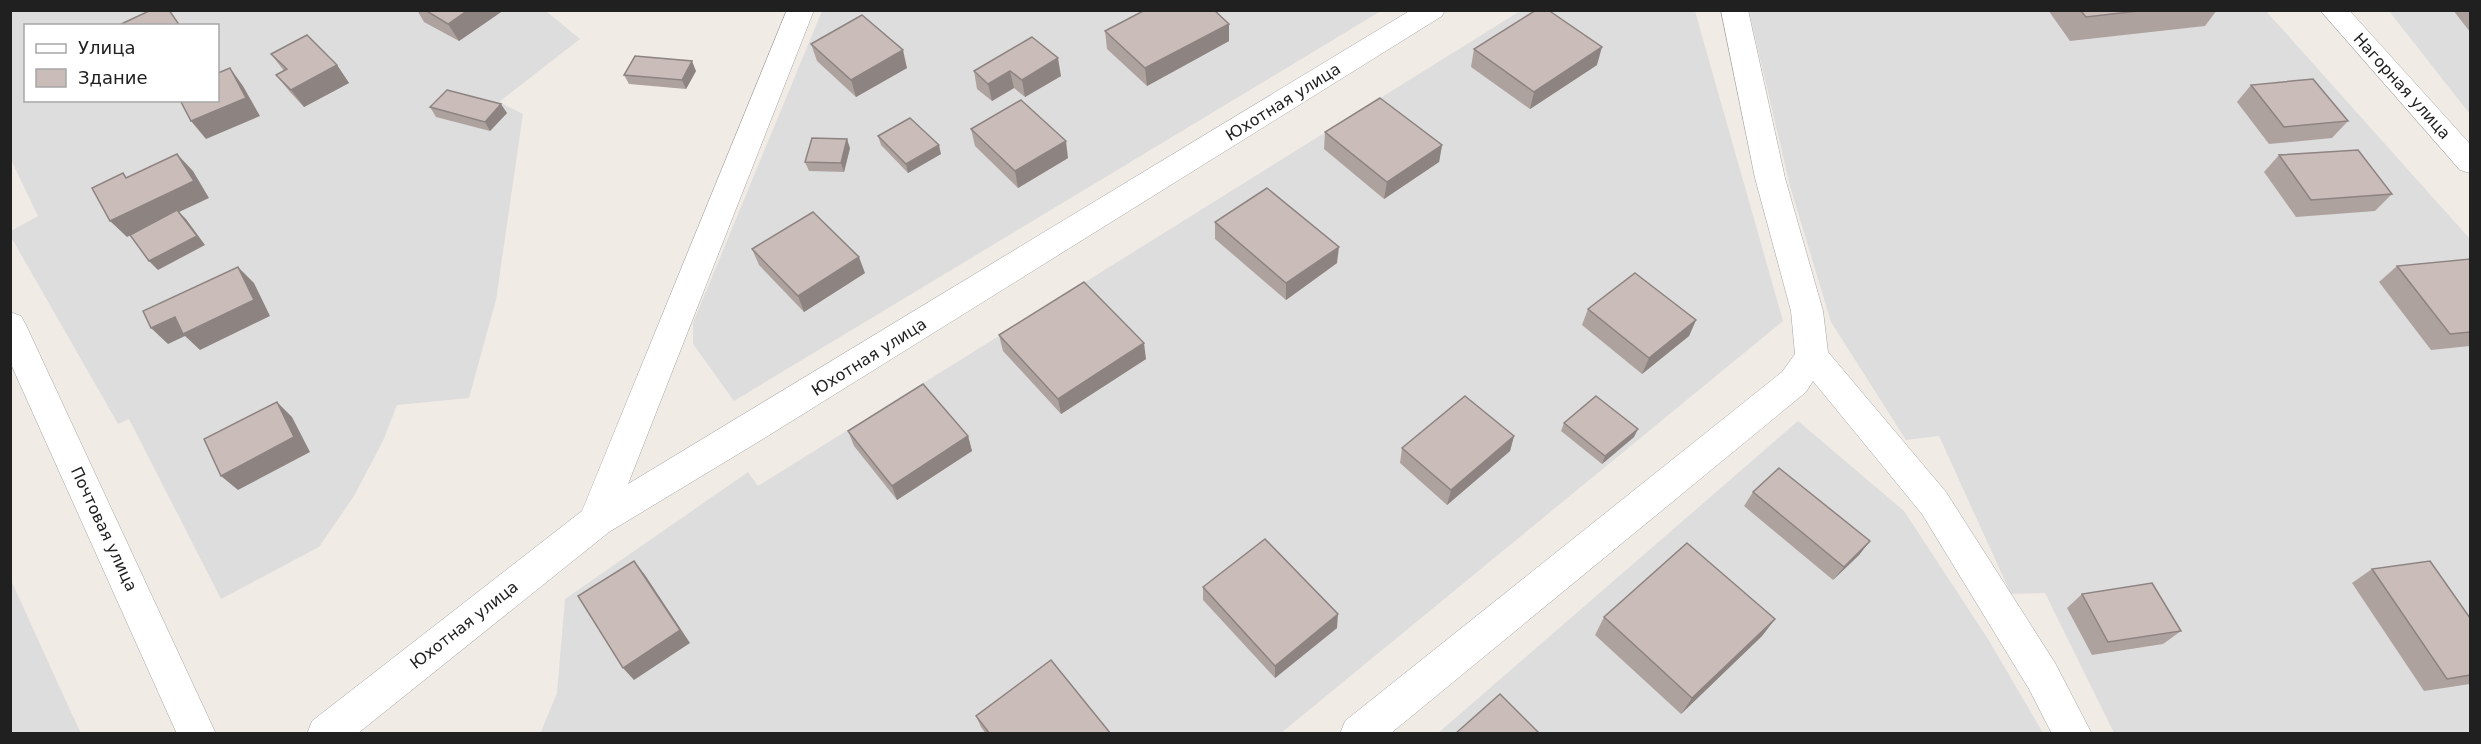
<svg xmlns="http://www.w3.org/2000/svg" width="2481" height="744" viewBox="0 0 2481 744" font-family="'DejaVu Sans',sans-serif">
<style>
.residential{fill:#dedddd;fill-rule:evenodd}
.lines{fill:none;stroke-linecap:round;stroke-linejoin:round}
.minor-casing{stroke:#a4a4a4;stroke-width:1}
.minor{fill:#fff;fill-rule:evenodd}
.wall{fill:#aea29f}
.shaded-wall{fill:#8d8482}
.building{fill:#cabcb9;stroke:#8d8482;stroke-width:1.5}
.labels{text-anchor:middle;dominant-baseline:central;stroke-width:4.5;stroke-linejoin:round;paint-order:stroke}
.street-label{font-size:16px;fill:#202020;stroke:#fff}
</style>
<rect width="100%" height="100%" fill="#f1ebe6"/>
<g class="residential">
<path d="M11,11H546L580,39L499,102L523,114L496,300L469,398L397,405L383,441L354,496L319,547L221,599L129,419L118,424L11,237V231L38,216L11,160ZM26,26H218V100H26Z"/>
<polygon points="822,11 1381,11 734,401 693,344 693,323"/>
<polygon points="1520,11 1695,11 1783,321 1281,733 540,734 557,693 565,599 748,472 758,486"/>
<polygon points="1749,11 2266,11 2470,239 2470,733 2114,733 2045,593 2011,594 1939,436 1906,440 1831,322 1790,186"/>
<polygon points="2389,11 2470,11 2470,114 2440,76"/>
<polygon points="1798,421 1904,511 1988,639 2043,733 1437,734"/>
<polygon points="10,578 70,710 81,733 11,733"/>
</g>
<g class="lines">
<defs>
<g id="minor">
<polygon points="787,10 814,10 628,484 1411,10 1445,10 1442,16 763,439 609,532 357,734 307,734 312,721 582,511"/>
<polygon points="1721,10 1748,10 1785,178 1823,311 1828,352 1946,492 2055,663 2092,734 2052,734 2029,689 1922,514 1813,381 1806,392 1390,734 1340,734 1345,721 1782,372 1795,354 1791,311 1755,178"/>
<polygon points="2320,10 2349,10 2470,144 2470,173 2460,170"/>
<polygon points="10,312 21,316 26,325 216,734 177,734 10,362"/>
</g>
</defs>
<use href="#minor" class="minor-casing"/>
<use href="#minor" class="minor"/>
</g>
<g class="wall">
<polygon points="417,10 504,10 459,41 424,22"/>
<polygon points="2048,10 2217,10 2205,26 2070,41"/>
<polygon points="2453,10 2470,10 2470,32"/>
<polygon points="1105,31 1229,41 1147,86 1107,49"/>
<polygon points="1032,37 1061,76 1025,97 1014,88 992,101 977,89 974,71"/>
<polygon points="811,44 907,68 856,97 817,61"/>
<polygon points="1474,49 1597,65 1530,109 1471,67"/>
<polygon points="271,54 337,65 349,83 304,107 290,92 276,75 284,71"/>
<polygon points="696,71 686,89 629,84 624,75"/>
<polygon points="2251,85 2348,121 2332,138 2269,144 2237,102"/>
<polygon points="430,107 507,113 490,131 436,117"/>
<polygon points="971,129 1068,158 1018,188 975,146"/>
<polygon points="1325,132 1442,145 1439,162 1384,199 1324,149"/>
<polygon points="878,136 941,154 908,173 881,145"/>
<polygon points="850,148 844,172 809,171 805,162"/>
<polygon points="2279,155 2392,194 2375,211 2296,217 2264,172"/>
<polygon points="1215,222 1337,263 1286,300 1215,239"/>
<polygon points="752,249 865,273 804,312 759,265"/>
<polygon points="2470,259 2470,346 2431,350 2379,282 2397,266"/>
<polygon points="1588,309 1696,320 1689,336 1642,374 1582,325"/>
<polygon points="999,335 1146,359 1061,414 1003,351"/>
<polygon points="1564,423 1634,437 1602,464 1561,431"/>
<polygon points="848,431 968,436 972,451 897,500 854,446"/>
<polygon points="1514,436 1510,451 1447,505 1400,463 1402,448"/>
<polygon points="1753,492 1870,541 1859,555 1833,580 1744,506"/>
<polygon points="2372,569 2470,618 2470,684 2424,691 2352,583"/>
<polygon points="1203,587 1337,628 1275,678 1203,600"/>
<polygon points="2082,594 2181,631 2163,644 2092,655 2067,608"/>
<polygon points="1604,617 1775,619 1762,636 1681,714 1595,635"/>
<polygon points="976,716 1111,734 986,734 981,727"/>
</g>
<g class="shaded-wall">
<polygon points="468,10 504,10 459,41 448,24"/>
<polygon points="1229,24 1229,41 1147,86 1145,68"/>
<polygon points="1602,47 1597,65 1530,109 1534,92"/>
<polygon points="903,50 907,68 856,97 851,80"/>
<polygon points="1058,58 1061,76 1025,97 1022,80"/>
<polygon points="692,61 696,71 686,89 682,80"/>
<polygon points="337,65 349,83 304,107 291,90"/>
<polygon points="230,68 243,86 260,116 206,139 191,121"/>
<polygon points="1010,71 1014,88 992,101 988,84"/>
<polygon points="501,104 507,113 490,131 485,122"/>
<polygon points="847,139 850,148 844,172 841,163"/>
<polygon points="1066,141 1068,158 1018,188 1015,171"/>
<polygon points="939,145 941,154 908,173 906,164"/>
<polygon points="1442,145 1439,162 1384,199 1387,182"/>
<polygon points="177,154 193,171 209,198 179,212 186,219 205,245 158,270 149,261 179,212 127,237 110,221"/>
<polygon points="1339,247 1337,263 1286,300 1286,283"/>
<polygon points="859,257 865,273 804,312 798,296"/>
<polygon points="238,267 254,283 270,316 200,350 185,336 168,344 151,328"/>
<polygon points="1696,320 1689,336 1642,374 1649,358"/>
<polygon points="1144,343 1146,359 1061,414 1058,399"/>
<polygon points="277,402 292,417 310,452 238,490 221,476"/>
<polygon points="1638,429 1634,437 1602,464 1605,456"/>
<polygon points="968,436 972,451 897,500 892,486"/>
<polygon points="1514,436 1510,451 1447,505 1451,490"/>
<polygon points="1870,541 1859,555 1833,580 1844,567"/>
<polygon points="634,561 645,575 690,643 634,680 623,668"/>
<polygon points="1338,614 1337,628 1275,678 1275,666"/>
<polygon points="1775,619 1762,636 1681,714 1692,698"/>
</g>
<g class="building">
<polygon points="151,10 169,10 180,26 117,26"/>
<polygon points="425,10 468,10 448,24"/>
<polygon points="1145,10 1214,10 1229,24 1145,68 1105,31"/>
<polygon points="1536,10 1548,10 1602,47 1534,92 1474,49"/>
<polygon points="2080,10 2147,10 2086,17"/>
<polygon points="862,15 903,50 851,80 811,44"/>
<polygon points="307,35 337,65 291,90 276,75 287,69 271,54"/>
<polygon points="1032,37 1058,58 1022,80 1010,71 988,84 974,71"/>
<polygon points="635,56 692,61 682,80 624,75"/>
<polygon points="230,68 246,98 191,121 180,100 218,100 218,73"/>
<polygon points="2313,79 2348,121 2284,127 2251,85"/>
<polygon points="447,90 501,104 485,122 430,107"/>
<polygon points="1380,98 1442,145 1387,182 1325,132"/>
<polygon points="1021,100 1066,141 1015,171 971,129"/>
<polygon points="910,118 939,145 906,164 878,136"/>
<polygon points="812,138 847,139 841,163 805,162"/>
<polygon points="2358,150 2392,194 2311,200 2279,155"/>
<polygon points="177,154 194,181 110,221 92,188 123,173 126,178"/>
<polygon points="1267,188 1339,247 1286,283 1215,222"/>
<polygon points="177,210 197,236 149,261 130,235"/>
<polygon points="813,212 859,257 798,296 752,249"/>
<polygon points="2470,259 2470,332 2450,334 2397,266"/>
<polygon points="238,267 254,300 183,334 175,317 151,328 143,311"/>
<polygon points="1635,273 1696,320 1649,358 1588,309"/>
<polygon points="1084,282 1144,343 1058,399 999,335"/>
<polygon points="923,384 968,436 892,486 848,431"/>
<polygon points="1465,396 1514,436 1451,490 1402,448"/>
<polygon points="1596,396 1638,429 1605,456 1564,423"/>
<polygon points="277,402 294,437 221,476 204,439"/>
<polygon points="1779,468 1870,541 1844,567 1753,492"/>
<polygon points="1265,539 1338,614 1275,666 1203,587"/>
<polygon points="1687,543 1775,619 1692,698 1604,617"/>
<polygon points="634,561 680,630 623,668 578,596"/>
<polygon points="2430,561 2470,618 2470,675 2447,679 2372,569"/>
<polygon points="2152,583 2181,631 2108,642 2082,594"/>
<polygon points="1051,660 1111,734 990,734 976,716"/>
<polygon points="1500,694 1540,734 1455,734"/>
</g>
<g class="labels">
<g class="street-label">
<text transform="translate(2402 86) rotate(48)">Нагорная улица</text>
<text transform="translate(1283 102) rotate(-32)">Юхотная улица</text>
<text transform="translate(869 357) rotate(-32)">Юхотная улица</text>
<text transform="translate(104 529) rotate(65)">Почтовая улица</text>
<text transform="translate(464 625) rotate(-38)">Юхотная улица</text>
</g>
</g>
<rect width="2481" height="744" fill="none" stroke="#202020" stroke-width="24"/>
<rect x="24" y="24" width="195" height="78" fill="#ffffff" stroke="#a6a6a6" stroke-width="1.5"/>
<rect x="36" y="44" width="30" height="9" fill="#ffffff" stroke="#a6a6a6" stroke-width="1.5"/>
<text x="78" y="54" font-size="18" fill="#202020">Улица</text>
<rect x="36" y="69" width="30" height="18" fill="#cabcb9" stroke="#a6a6a6" stroke-width="1.5"/>
<text x="78" y="84" font-size="18" fill="#202020">Здание</text>
</svg>
